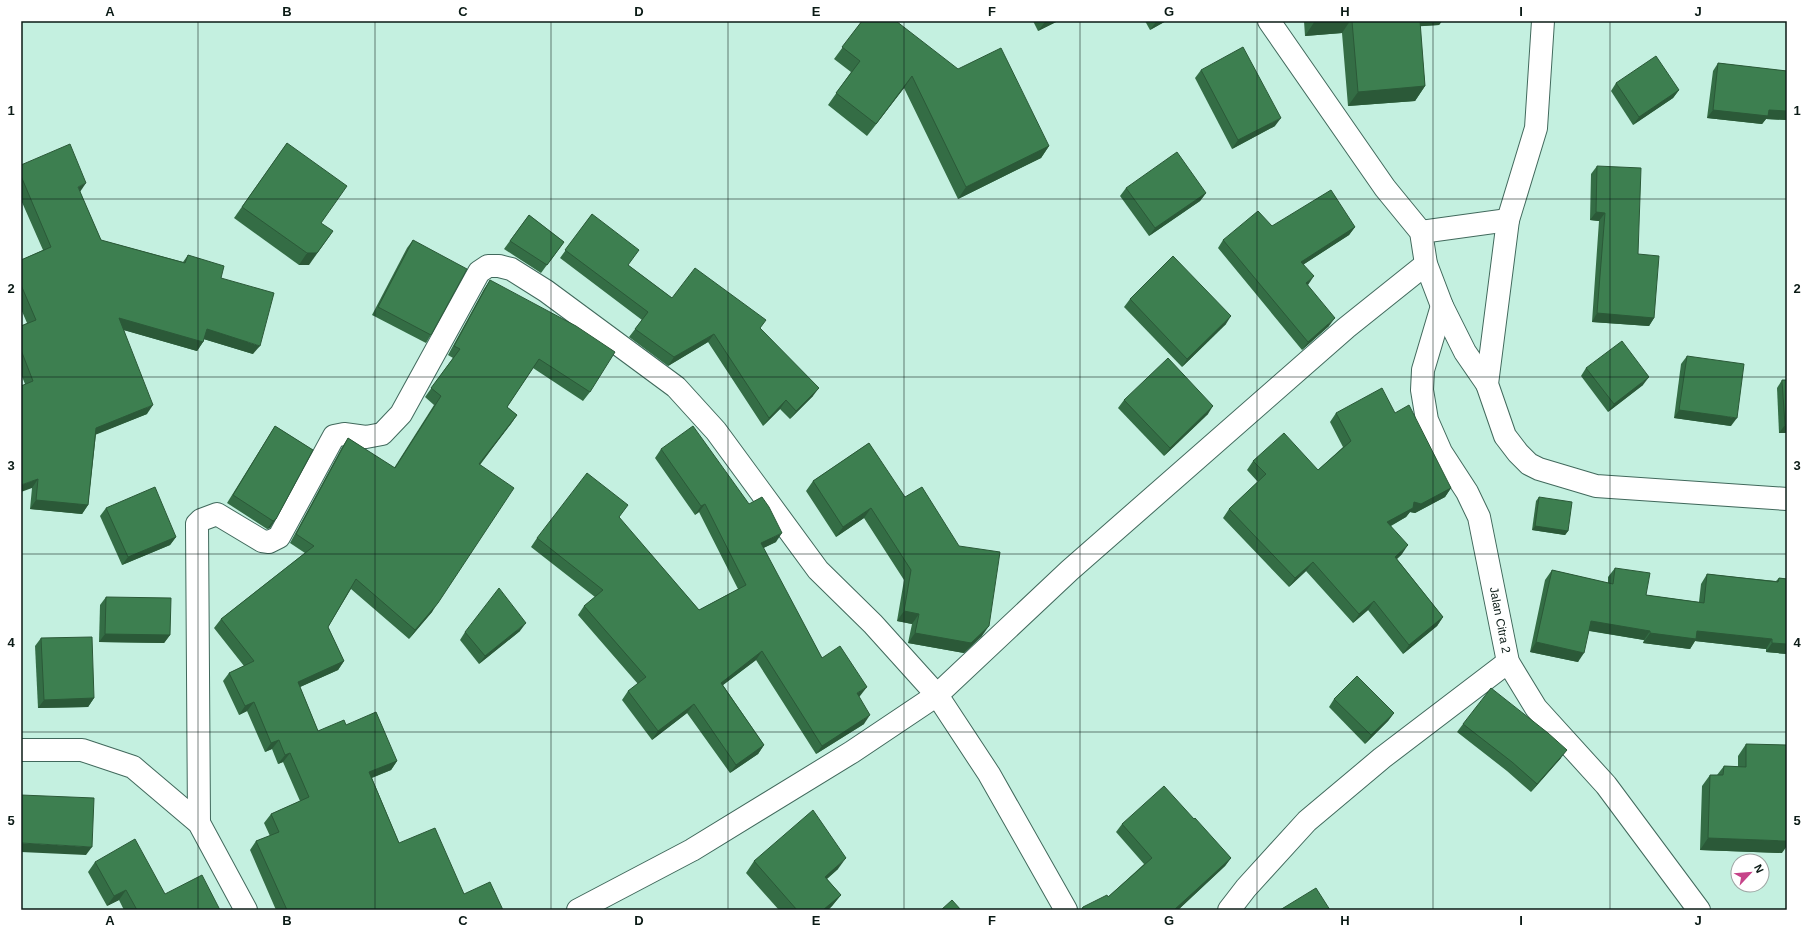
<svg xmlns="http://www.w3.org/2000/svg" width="1808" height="931" viewBox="0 0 1808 931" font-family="Arial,sans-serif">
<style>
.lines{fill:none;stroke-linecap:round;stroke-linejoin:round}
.minor-casing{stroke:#41695c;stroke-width:24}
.minor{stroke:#fff;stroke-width:22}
.wall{fill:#346d45}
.shaded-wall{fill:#2b5938}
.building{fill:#3d7f50;stroke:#2b5938}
.grid{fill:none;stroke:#0b1b16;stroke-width:1;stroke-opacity:0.55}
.labels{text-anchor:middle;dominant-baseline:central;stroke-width:3.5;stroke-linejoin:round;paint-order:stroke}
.street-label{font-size:12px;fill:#0b1b16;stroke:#fff}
.neatline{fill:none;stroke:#0b1b16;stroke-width:1.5}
.grid-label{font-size:13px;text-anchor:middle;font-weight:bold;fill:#0b1b16}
</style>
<rect width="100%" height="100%" fill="#c4f0e0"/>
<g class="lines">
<defs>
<g id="minor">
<polyline points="1269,21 1385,188 1421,232 1426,264 1442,306 1465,352 1487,384"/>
<polyline points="1543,21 1536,128 1508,220 1487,384 1505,436 1518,453 1529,464 1539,469 1596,486 1787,499"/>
<polyline points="1421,232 1508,220"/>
<polyline points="1442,306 1423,370 1422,390 1427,420 1441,452 1467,492 1479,517 1508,662 1536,708 1606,785 1699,910"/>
<polyline points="21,750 82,750 133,767 199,823 246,910"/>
<polyline points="199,823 197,524 201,520 217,514 262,541 269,542 279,537 334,436 344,434 366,437 382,434 401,414 479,272 488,266 499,266 511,269 546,291 676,387 716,431 818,570 873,624 937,695 989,774 1066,910"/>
<polyline points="578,910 692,850 852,752 937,695 1070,570 1346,328 1426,264"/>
<polyline points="1229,910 1246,888 1307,821 1382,758 1508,662"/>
</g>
</defs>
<use href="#minor" class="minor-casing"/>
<use href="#minor" class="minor"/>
</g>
<g class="wall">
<polygon points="862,21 1049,146 1041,158 958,199 904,88 867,136 828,105 851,72 834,59"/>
<polygon points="1033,21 1058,21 1038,31"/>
<polygon points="1145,21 1166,21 1150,30"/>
<polygon points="1304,21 1442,21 1439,25 1420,26 1425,86 1415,101 1348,106 1342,33 1305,36"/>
<polygon points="1718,63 1787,71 1787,120 1766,119 1762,124 1707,118 1713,71"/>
<polygon points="1201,70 1275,126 1232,149 1195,78"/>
<polygon points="1616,83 1679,90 1673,98 1633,125 1611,91"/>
<polygon points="287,143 309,265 299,265 234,218"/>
<polygon points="21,165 80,192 101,240 183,262 188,255 221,278 253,354 204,339 203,342 197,351 124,330 147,414 96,434 88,505 82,514 30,509 32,488 25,384 21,374 21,326 27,323 21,309 21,260 43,250 21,200"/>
<polygon points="1597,166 1638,254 1654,318 1649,326 1592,322 1599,221 1590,220 1591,174"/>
<polygon points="1126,188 1206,193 1200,201 1149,236 1120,196"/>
<polygon points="592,214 628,265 672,298 760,328 813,396 790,419 780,409 763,426 708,342 668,366 629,337 642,320 560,258"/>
<polygon points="529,215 564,242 541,273 504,249"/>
<polygon points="1272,226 1355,227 1349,235 1304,264 1308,285 1329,326 1302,350 1218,248 1223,240"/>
<polygon points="413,240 431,335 426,343 372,315 407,248"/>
<polygon points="490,280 590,392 583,401 533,368 507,407 517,415 480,465 432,612 409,639 351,589 328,627 344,661 338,670 300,687 318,731 346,725 397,761 391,770 372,778 399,843 464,894 503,910 276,910 250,850 256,841 270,836 264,823 271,814 300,801 283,762 278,764 272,749 265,752 247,711 239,715 223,681 229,673 244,666 214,628 221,619 305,553 290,543 342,447 348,438 394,468 434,405 425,397 453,358 448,355 484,289"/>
<polygon points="1130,299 1226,324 1182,367 1124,307"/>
<polygon points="1687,356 1731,426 1674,418 1681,364"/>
<polygon points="1586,368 1643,385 1608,412 1581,376"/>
<polygon points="1782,380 1787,433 1779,433 1777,388"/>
<polygon points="1124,400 1208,414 1164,456 1118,408"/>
<polygon points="1336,413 1395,413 1451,488 1445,497 1415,513 1410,512 1406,517 1391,526 1402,554 1397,559 1443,617 1437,626 1403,654 1368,610 1353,623 1306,571 1289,587 1223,518 1229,509 1258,482 1247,470 1253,461 1318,470 1343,447 1330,422"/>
<polygon points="275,426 313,450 270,528 267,529 227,503"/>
<polygon points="869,443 982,636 964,653 908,643 912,624 897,621 904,580 864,518 836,537 806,491 813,481"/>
<polygon points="661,449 776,542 763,548 822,658 860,696 859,697 864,724 816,754 756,660 723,685 764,745 758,754 730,773 687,713 652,740 622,700 628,691 638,684 578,615 584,606 595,597 531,547 537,538 619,518 699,610 738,589 699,512 695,515 655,458"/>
<polygon points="1539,497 1568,531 1565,535 1532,530 1536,501"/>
<polygon points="106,508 176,537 170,545 122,565 100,516"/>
<polygon points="1615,568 1646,595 1699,602 1701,584 1707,574 1776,581 1779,578 1787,579 1787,654 1766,652 1766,649 1695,641 1690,649 1643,643 1644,640 1589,631 1578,662 1530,652 1545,580 1552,570 1608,583 1608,577"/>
<polygon points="106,597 170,635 164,643 99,642 100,605"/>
<polygon points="520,631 479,664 460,640 465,632"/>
<polygon points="41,638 94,698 88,707 38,708 35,646"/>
<polygon points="1334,699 1394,713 1388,721 1365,744 1329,707"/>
<polygon points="1463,724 1561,758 1531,792 1507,771 1457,732"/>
<polygon points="1746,744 1782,853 1700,850 1702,786 1710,775 1717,775 1724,766 1738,767 1738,756"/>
<polygon points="1194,819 1231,858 1225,866 1178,910 1081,910 1083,907 1108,897 1144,864 1116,832 1122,824"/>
<polygon points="754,861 838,869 827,879 841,895 832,906 828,910 779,910 746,873"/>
<polygon points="95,862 165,894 220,910 124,910 119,900 107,906 88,872"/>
</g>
<g class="shaded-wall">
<polygon points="1046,21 1058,21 1038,31 1045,22"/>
<polygon points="1157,21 1166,21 1150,30 1156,22"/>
<polygon points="1315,21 1350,21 1342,33 1305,36"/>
<polygon points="1413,21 1442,21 1439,25 1409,27"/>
<polygon points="912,76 904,88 867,136"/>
<polygon points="1425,86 1415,101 1348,106 1358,92"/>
<polygon points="1679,90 1673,98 1633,125 1639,117"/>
<polygon points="1713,110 1769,110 1787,111 1787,120 1766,119 1762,124 1707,118"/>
<polygon points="1281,118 1275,126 1232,149 1238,140"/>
<polygon points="1049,146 1041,158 958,199 966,187"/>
<polygon points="86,183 80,192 78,187"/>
<polygon points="1206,193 1200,201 1149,236 1155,228"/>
<polygon points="1596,212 1605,213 1599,221 1590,220"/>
<polygon points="1355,227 1349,235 1295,270 1301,262"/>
<polygon points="333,231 309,265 299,265 307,253"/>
<polygon points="1314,276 1308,285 1306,283"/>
<polygon points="1597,313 1654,318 1649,326 1592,322"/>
<polygon points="1231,316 1226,324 1182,367 1187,359"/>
<polygon points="119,318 203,342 197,351 113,327"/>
<polygon points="1335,318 1329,326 1302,350 1308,342"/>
<polygon points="207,329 260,346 253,354 200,338"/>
<polygon points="714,334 708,342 668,366 674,357"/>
<polygon points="1649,377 1643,385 1608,412 1614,404"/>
<polygon points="819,388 813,396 790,419 796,411"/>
<polygon points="786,400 780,409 763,426 769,418"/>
<polygon points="153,405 147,414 90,437 96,428"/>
<polygon points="1213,406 1208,414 1164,456 1170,448"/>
<polygon points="1679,410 1737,418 1731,426 1674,418"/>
<polygon points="517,415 511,424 473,473 479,464"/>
<polygon points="1785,425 1787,425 1787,433 1779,433"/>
<polygon points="38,479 32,488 21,492 21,485"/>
<polygon points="1451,488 1445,497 1415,513 1410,512 1406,517 1381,531 1387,522 1414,502"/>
<polygon points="36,500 88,505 82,514 30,509"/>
<polygon points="705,504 699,512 695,515 701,506"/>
<polygon points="871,508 864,518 836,537 843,527"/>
<polygon points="276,519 270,528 267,529 273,521"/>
<polygon points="1535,526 1568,531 1565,535 1532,530"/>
<polygon points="782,533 776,542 755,552 761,543"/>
<polygon points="176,537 170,545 122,565 128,557"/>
<polygon points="1408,545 1402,554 1389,566 1395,557"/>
<polygon points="1313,562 1306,571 1289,587 1295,578"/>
<polygon points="1374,601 1368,610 1353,623 1359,614"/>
<polygon points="438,603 432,612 409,639 415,630"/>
<polygon points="904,611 919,614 912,624 897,621"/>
<polygon points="1443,617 1437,626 1403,654 1409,645"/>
<polygon points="1591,621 1650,631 1644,640 1585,630"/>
<polygon points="526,623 520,631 479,664 485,656"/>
<polygon points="989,626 982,636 964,653 908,643 915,633"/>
<polygon points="1697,631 1772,639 1766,649 1695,641 1690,649 1643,643 1650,633"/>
<polygon points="105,634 170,635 164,643 99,642"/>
<polygon points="1536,642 1584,653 1578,662 1530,652"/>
<polygon points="1772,643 1787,644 1787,654 1766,652"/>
<polygon points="762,651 756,660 715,691 721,683"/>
<polygon points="344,661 338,670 291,691 298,682"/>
<polygon points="867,687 860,696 851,702 857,693"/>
<polygon points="94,698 88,707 38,708 44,700"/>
<polygon points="254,702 247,711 239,715 245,706"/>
<polygon points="694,704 687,713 652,740 658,731"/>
<polygon points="1394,713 1388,721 1365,744 1371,735"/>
<polygon points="870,715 864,724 816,754 822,746"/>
<polygon points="279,740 272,749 265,752 271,743"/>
<polygon points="764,745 758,754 730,773 736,765"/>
<polygon points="1567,750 1561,758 1531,792 1537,784"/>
<polygon points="290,753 283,762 278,764 285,755"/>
<polygon points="397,761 391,770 363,781 369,772"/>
<polygon points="1708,838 1787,841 1787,846 1782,853 1700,850"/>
<polygon points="21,843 92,847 86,855 21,852"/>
<polygon points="846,858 838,869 816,888 825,877"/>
<polygon points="1231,858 1225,866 1178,910 1174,910"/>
<polygon points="126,890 119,900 107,906 114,896"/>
<polygon points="841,895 832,906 828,910 823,910"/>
</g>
<g class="building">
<polygon points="862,21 896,21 958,69 1001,48 1049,146 966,187 912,76 876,124 836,93 860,61 842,47"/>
<polygon points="1352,21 1420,21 1425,86 1358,92"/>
<polygon points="1243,47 1281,118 1238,140 1201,70"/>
<polygon points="1656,56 1679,90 1639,117 1616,83"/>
<polygon points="1718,63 1787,71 1787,111 1769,110 1768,116 1713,110"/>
<polygon points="287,143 347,186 321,223 333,231 317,253 307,253 242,207"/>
<polygon points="70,144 86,183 78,187 101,240 185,263 188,255 224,266 221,278 274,293 260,346 207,329 203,342 119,318 153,405 96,428 88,505 36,500 38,479 21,485 21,386 33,381 21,350 21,326 36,320 21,285 21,260 51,247 21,176 21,165"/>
<polygon points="1177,152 1206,193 1155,228 1126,188"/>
<polygon points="1597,166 1641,168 1638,254 1659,256 1654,318 1597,313 1605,213 1596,212"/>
<polygon points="1331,190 1355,227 1301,262 1314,276 1306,283 1335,318 1308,342 1223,240 1258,211 1272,226"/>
<polygon points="592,214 639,250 628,265 672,298 695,268 766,320 760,328 819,388 796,411 786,400 769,418 714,334 674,357 635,329 648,312 565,250"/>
<polygon points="529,215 564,242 547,265 510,241"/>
<polygon points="413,240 467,269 431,335 378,307"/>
<polygon points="1173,256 1231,316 1187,359 1130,299"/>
<polygon points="490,280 576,326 615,352 590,392 539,359 507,407 517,415 479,464 514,488 438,603 415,630 356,579 328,627 344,661 298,682 318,731 344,720 346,725 376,712 397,761 369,772 399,843 435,828 464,894 490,882 503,910 287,910 256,841 279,832 271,814 309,797 290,753 285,755 279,740 271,743 254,702 245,706 229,673 254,661 221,619 314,546 296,534 348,438 395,468 441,396 431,388 460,349 454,346"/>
<polygon points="1622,341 1649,377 1614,404 1586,368"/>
<polygon points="1687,356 1744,364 1737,418 1679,410"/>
<polygon points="1168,358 1213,406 1170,448 1124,400"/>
<polygon points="1782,380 1787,380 1787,425 1785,425"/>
<polygon points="1382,388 1395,413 1409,405 1451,488 1421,504 1414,502 1413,508 1387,522 1408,545 1395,557 1443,617 1409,645 1374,601 1359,614 1313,562 1295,578 1229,509 1266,474 1253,461 1284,433 1318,470 1351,441 1336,413"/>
<polygon points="275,426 313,450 276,519 273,521 233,495"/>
<polygon points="693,426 749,504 762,497 769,507 782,533 761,543 822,658 840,646 867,687 857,693 870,715 822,746 762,651 721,683 764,745 736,765 694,704 658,731 628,691 646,677 584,606 603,590 537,538 587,473 628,505 619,517 699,610 746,585 705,504 701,506 661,449"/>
<polygon points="869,443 905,497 922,487 959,546 1000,552 989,626 971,643 915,633 919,614 904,611 911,570 871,508 843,527 813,481"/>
<polygon points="155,487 176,537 128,557 106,508"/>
<polygon points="1539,497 1572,502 1568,531 1535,526"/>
<polygon points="1615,568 1650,573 1646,595 1704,603 1707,574 1778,582 1779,578 1787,579 1787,644 1772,643 1772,639 1697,631 1696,639 1650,633 1650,631 1591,621 1584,653 1536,642 1552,570 1613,584"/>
<polygon points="499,588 526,623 485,656 465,632"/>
<polygon points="106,597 171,598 170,635 105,634"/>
<polygon points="92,637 94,698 44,700 41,638"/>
<polygon points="1357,676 1394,713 1371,735 1334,699"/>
<polygon points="1491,688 1548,733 1567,750 1537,784 1512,762 1463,724"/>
<polygon points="1746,744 1787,745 1787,841 1708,838 1710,775 1723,775 1724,766 1746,767"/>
<polygon points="1164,786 1194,819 1195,818 1231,858 1174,910 1082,910 1082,909 1083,907 1107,895 1108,897 1152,858 1122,824"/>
<polygon points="21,795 94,798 92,847 21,843"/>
<polygon points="813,810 846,858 825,877 841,895 823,910 797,910 754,861"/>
<polygon points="135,839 165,894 202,875 220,910 137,910 126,890 114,896 95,862"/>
<polygon points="1316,888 1330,910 1280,910"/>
<polygon points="952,900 961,910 941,910"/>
</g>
<path class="grid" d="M198,21V910M375,21V910M551,21V910M728,21V910M904,21V910M1080,21V910M1257,21V910M1433,21V910M1610,21V910M21,199H1787M21,377H1787M21,554H1787M21,732H1787"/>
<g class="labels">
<g class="street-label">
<text transform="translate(1500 620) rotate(79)">Jalan Citra 2</text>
</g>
</g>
<rect width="1808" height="931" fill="none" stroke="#ffffff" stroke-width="44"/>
<g transform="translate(1750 873) rotate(64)"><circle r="19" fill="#ffffff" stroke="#9da4a2"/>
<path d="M0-3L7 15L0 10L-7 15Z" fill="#c64389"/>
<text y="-6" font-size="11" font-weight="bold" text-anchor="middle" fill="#0b1b16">N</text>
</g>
<rect x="22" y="22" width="1764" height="887" class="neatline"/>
<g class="grid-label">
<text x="110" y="16">A</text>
<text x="287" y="16">B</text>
<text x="463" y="16">C</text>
<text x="639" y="16">D</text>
<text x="816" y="16">E</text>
<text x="992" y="16">F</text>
<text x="1169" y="16">G</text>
<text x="1345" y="16">H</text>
<text x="1521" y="16">I</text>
<text x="1698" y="16">J</text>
<text x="11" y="115">1</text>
<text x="1797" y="115">1</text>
<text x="11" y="293">2</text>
<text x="1797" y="293">2</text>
<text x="11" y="470">3</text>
<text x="1797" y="470">3</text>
<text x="11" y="647">4</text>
<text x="1797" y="647">4</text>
<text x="11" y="825">5</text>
<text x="1797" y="825">5</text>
<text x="110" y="925">A</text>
<text x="287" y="925">B</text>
<text x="463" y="925">C</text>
<text x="639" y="925">D</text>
<text x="816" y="925">E</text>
<text x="992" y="925">F</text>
<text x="1169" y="925">G</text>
<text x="1345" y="925">H</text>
<text x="1521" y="925">I</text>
<text x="1698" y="925">J</text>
</g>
</svg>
